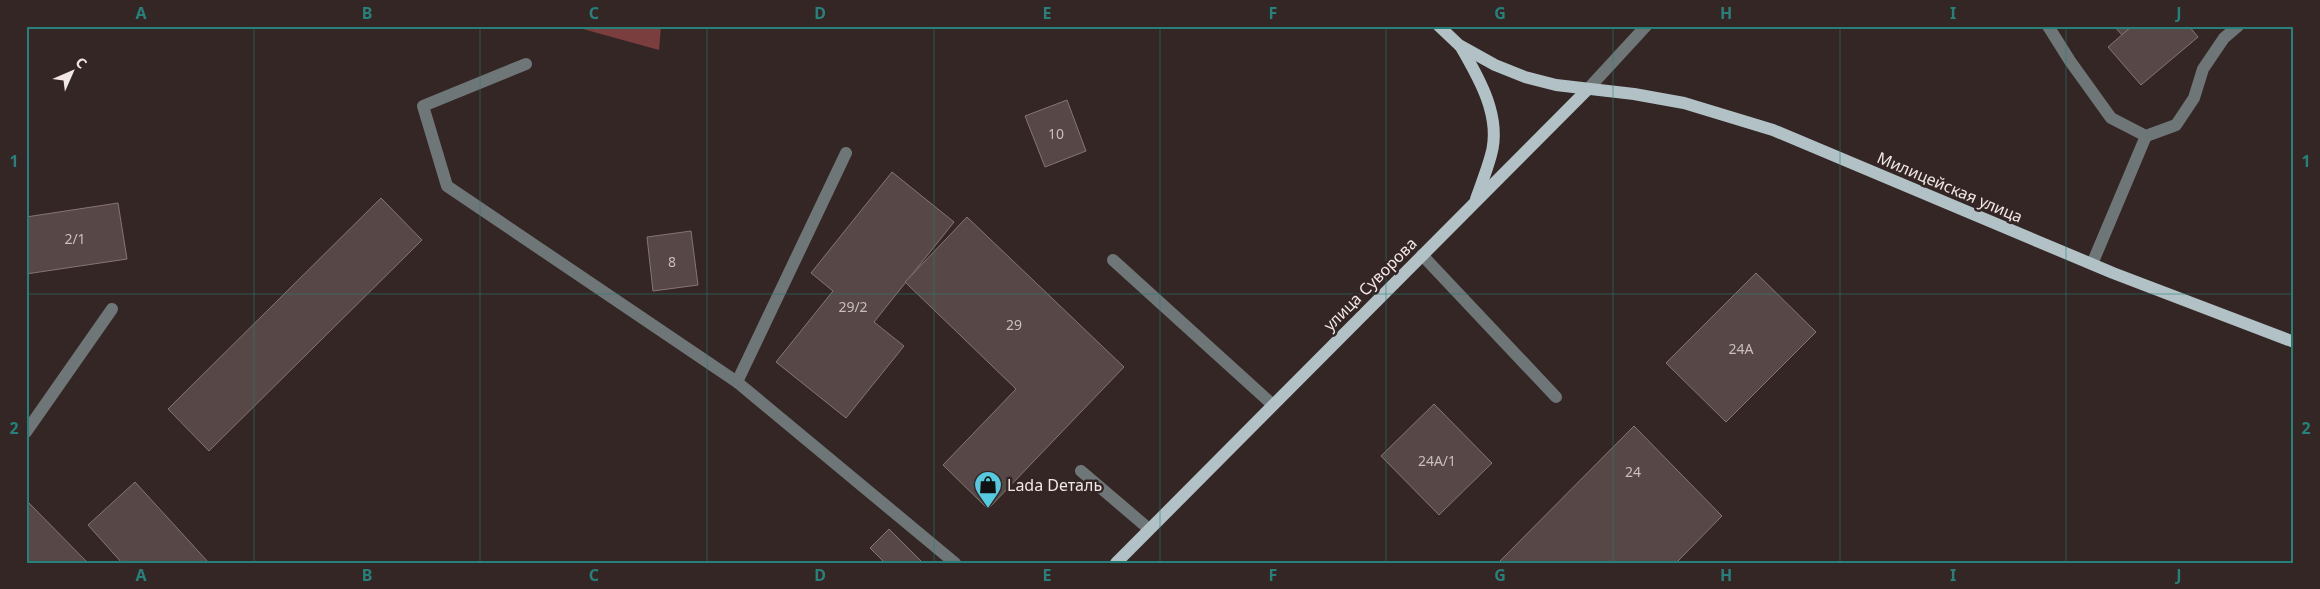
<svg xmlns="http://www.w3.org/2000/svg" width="2320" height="589" viewBox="0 0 2320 589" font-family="'Noto Sans',sans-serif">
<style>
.forest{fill:#7b3e3e}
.building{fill:#574746;stroke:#867574}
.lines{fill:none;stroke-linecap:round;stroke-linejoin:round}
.minor{stroke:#6e7677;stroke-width:12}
.major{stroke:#b1c1c5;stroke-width:12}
.grid{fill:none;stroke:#26817a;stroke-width:1;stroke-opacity:0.55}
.labels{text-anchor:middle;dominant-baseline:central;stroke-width:5;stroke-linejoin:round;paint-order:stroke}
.number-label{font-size:14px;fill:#cabfbe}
.street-label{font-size:16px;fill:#f1e7e6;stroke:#342625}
.poi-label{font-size:16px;fill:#f1e7e6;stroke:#342625;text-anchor:start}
.neatline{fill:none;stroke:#26817a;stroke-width:2}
.grid-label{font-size:16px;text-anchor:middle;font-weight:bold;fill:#26817a}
</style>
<rect width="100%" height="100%" fill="#342625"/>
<polygon class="forest" points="572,26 661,26 659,50"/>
<g class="building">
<polygon points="2114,26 2132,26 2122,35"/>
<polygon points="2132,26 2189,26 2198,37 2141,85 2108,47"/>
<polygon points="1067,100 1086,151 1045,167 1025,116"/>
<polygon points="892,172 954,222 874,322 904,346 846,418 776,362 833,291 811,273"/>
<polygon points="381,198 422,240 209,451 168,409"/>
<polygon points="118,203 127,259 26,274 26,217"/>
<polygon points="967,217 1124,367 988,509 943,465 1016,389 905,282"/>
<polygon points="691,231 698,285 653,291 647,237"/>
<polygon points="1756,273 1816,332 1726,422 1666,363"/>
<polygon points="1434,404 1492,463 1439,515 1381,456"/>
<polygon points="1634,426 1722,516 1676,563 1498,563"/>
<polygon points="135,482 209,563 122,563 88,525"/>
<polygon points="26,500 88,563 26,563"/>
<polygon points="889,529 923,563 885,563 870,548"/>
</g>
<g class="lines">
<g class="minor">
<polyline points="2048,26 2070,61 2111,118 2146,136 2176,125 2194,98 2203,69 2224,38 2238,26"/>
<polyline points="526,64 423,106 447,186 737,382"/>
<polyline points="1587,90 1646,26"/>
<polyline points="846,153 737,382 955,563"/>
<polyline points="1422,255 1556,397"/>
<polyline points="1113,260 1273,405"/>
<polyline points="2092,264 2146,136"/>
<polyline points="26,432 112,309"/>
<polyline points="1081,471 1149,529"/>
</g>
<g class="major">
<polyline points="1439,26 1459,45 1495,65 1525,77 1556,85 1634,94 1684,103 1773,130 2113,273 2294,342"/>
<path d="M1461,47C1479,78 1502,117 1491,155C1487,170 1481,185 1476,199"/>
<polyline points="1116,563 1587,90"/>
</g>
</g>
<path class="grid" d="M254,26V563M480,26V563M707,26V563M934,26V563M1160,26V563M1386,26V563M1613,26V563M1840,26V563M2066,26V563M26,294H2294"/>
<defs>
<symbol id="shop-pin" viewBox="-11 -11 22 30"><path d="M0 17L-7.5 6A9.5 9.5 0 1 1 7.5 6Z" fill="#55cadf" stroke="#342625"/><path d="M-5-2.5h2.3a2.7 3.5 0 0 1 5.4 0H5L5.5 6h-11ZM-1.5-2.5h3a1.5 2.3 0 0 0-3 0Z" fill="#111"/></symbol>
</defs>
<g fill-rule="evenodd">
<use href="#shop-pin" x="972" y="469" width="32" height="43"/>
</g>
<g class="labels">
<g class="number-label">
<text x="1056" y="133">10</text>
<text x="75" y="238">2/1</text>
<text x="672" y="261">8</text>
<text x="853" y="306">29/2</text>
<text x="1014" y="324">29</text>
<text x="1741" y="348">24А</text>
<text x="1437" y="460">24А/1</text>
<text x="1633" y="471">24</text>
</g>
<g class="street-label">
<text transform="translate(1950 187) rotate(23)">Милицейская улица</text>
<text transform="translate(1370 284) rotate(-45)">улица Суворова</text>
</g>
<g class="poi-label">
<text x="1007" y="485">Lada Dеталь</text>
</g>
</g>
<rect width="2320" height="589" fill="none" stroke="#342625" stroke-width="55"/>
<g transform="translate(72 72) rotate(45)" stroke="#342625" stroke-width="4" paint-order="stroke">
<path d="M0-4L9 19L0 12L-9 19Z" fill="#f1e7e6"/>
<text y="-8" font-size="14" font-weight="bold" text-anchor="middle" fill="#f1e7e6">С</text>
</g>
<rect x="28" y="28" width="2264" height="534" class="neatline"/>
<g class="grid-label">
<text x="141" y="19">A</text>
<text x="367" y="19">B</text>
<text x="594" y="19">C</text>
<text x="820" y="19">D</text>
<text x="1047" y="19">E</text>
<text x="1273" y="19">F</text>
<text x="1500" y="19">G</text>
<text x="1726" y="19">H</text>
<text x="1953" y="19">I</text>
<text x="2179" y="19">J</text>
<text x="14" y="167">1</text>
<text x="2306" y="167">1</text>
<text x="14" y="434">2</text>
<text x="2306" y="434">2</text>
<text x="141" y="581">A</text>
<text x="367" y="581">B</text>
<text x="594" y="581">C</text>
<text x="820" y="581">D</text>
<text x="1047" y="581">E</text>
<text x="1273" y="581">F</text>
<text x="1500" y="581">G</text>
<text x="1726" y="581">H</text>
<text x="1953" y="581">I</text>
<text x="2179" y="581">J</text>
</g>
</svg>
